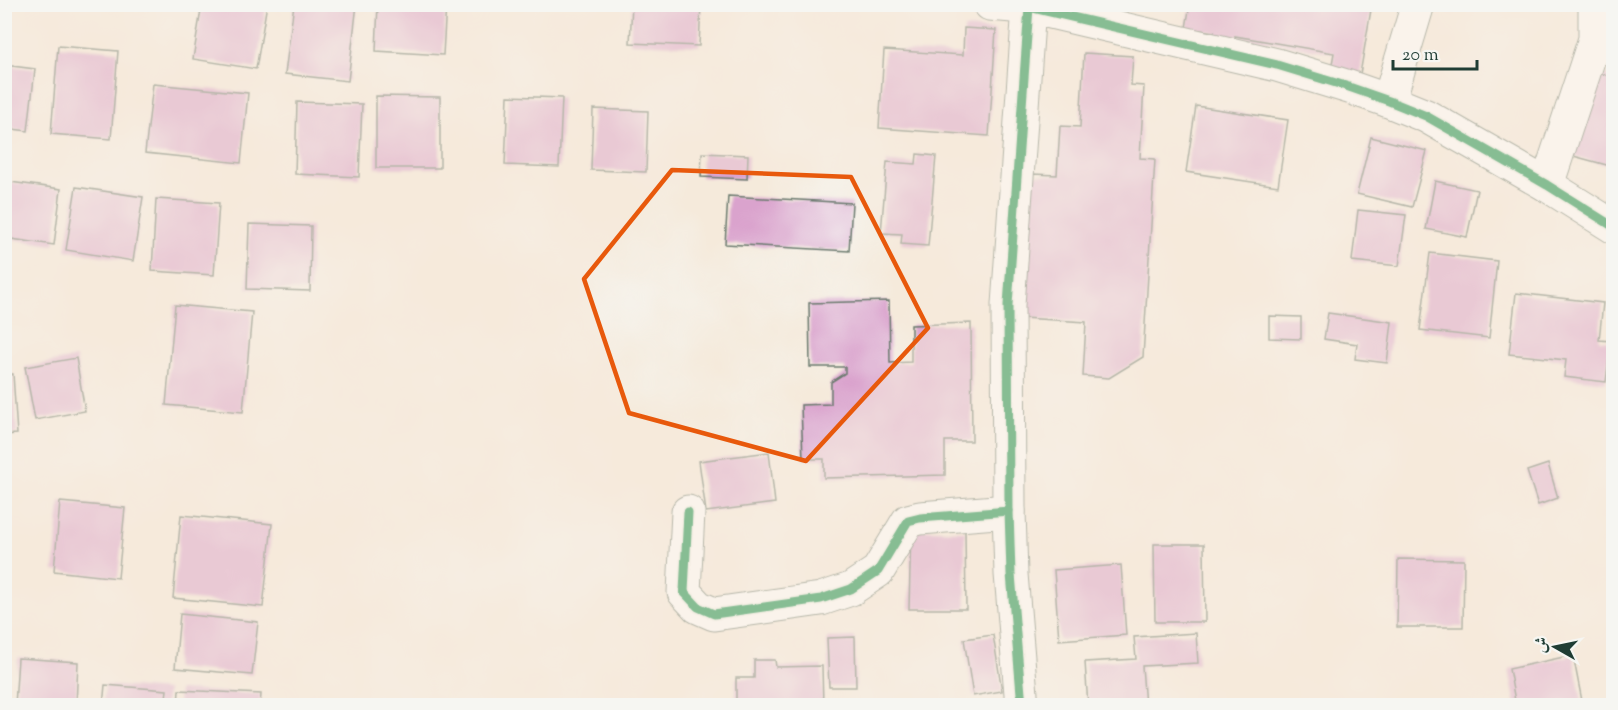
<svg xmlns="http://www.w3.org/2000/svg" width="1618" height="710" viewBox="0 0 1618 710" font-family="'Sorts Mill Goudy',Amiri,serif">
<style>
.building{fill:#daa3cd}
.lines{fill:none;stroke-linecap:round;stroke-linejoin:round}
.minor-casing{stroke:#6a7a6e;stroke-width:35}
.minor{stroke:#fff;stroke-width:33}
.cycleway-casing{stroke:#f6f6f2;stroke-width:13}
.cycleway{stroke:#00873e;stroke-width:9}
.marked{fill:none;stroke:#e8590c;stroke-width:4.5;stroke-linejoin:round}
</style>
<rect width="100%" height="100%" fill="#f6f6f2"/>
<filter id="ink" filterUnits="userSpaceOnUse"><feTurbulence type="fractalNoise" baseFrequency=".0167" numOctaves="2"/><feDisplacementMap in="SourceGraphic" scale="12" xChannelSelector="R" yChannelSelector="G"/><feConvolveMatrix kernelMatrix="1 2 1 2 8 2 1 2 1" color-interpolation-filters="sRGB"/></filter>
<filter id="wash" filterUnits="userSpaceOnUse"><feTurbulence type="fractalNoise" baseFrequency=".008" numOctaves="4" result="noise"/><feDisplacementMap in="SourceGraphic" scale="24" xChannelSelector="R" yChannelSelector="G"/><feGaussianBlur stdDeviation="1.35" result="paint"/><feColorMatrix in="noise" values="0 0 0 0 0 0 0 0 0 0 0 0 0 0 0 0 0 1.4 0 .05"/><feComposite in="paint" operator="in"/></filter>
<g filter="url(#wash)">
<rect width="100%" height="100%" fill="#f5eadb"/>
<g id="blocks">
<g class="building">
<polygon points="202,4 267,4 256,69 193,59"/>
<polygon points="294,4 357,4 348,81 285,74"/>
<polygon points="378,4 446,4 443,55 376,51"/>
<polygon points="632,4 701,4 699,46 630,43"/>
<polygon points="1190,4 1216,6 1216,4 1372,4 1359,80 1330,75 1334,53 1235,36 1236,41 1213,38 1214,32 1186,28"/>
<polygon points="964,28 996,30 989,136 879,128 884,50 963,55"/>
<polygon points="58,46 118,51 111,139 51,134"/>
<polygon points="1084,53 1133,56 1131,85 1144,86 1140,158 1155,159 1143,357 1109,378 1083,376 1086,322 1023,318 1032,174 1057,175 1060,126 1080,127"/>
<polygon points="4,65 35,69 28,131 4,128"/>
<polygon points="1588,70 1614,77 1614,167 1566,154"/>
<polygon points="153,84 248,93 241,163 145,153"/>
<polygon points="376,96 440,97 440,168 376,168"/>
<polygon points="508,96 562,98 559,167 505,165"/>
<polygon points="297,102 362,104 359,177 295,174"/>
<polygon points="1196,106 1288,120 1278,186 1186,172"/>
<polygon points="593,109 648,111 646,172 591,170"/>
<polygon points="1371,137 1427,151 1412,207 1357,194"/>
<polygon points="702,153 748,155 747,179 701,177"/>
<polygon points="917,154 936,156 928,246 901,244 902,234 881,233 887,162 916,164"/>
<polygon points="1435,181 1477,190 1467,237 1426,229"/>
<polygon points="10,182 61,189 54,245 4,238 4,222"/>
<polygon points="76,187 143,197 133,261 66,250"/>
<polygon points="728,196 852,203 849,251 725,244"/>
<polygon points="156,199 219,203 214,275 152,271"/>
<polygon points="1358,210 1406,215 1399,266 1352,261"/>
<polygon points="249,224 311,226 310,291 247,289"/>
<polygon points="1430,253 1497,261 1489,338 1420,330"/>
<polygon points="1516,293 1603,303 1599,340 1611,341 1606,382 1564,377 1566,360 1509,354"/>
<polygon points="889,301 890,363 911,362 911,325 971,323 972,441 945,441 945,475 824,478 824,459 803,459 801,405 831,404 831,382 845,373 845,367 810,367 809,303"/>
<polygon points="175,305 252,312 243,412 166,405"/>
<polygon points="1328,313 1392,322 1387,363 1355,359 1357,344 1324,339"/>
<polygon points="1269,316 1301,317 1301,339 1269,338"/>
<polygon points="76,358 85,411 35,420 25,367"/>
<polygon points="4,374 13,374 17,434 4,435"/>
<polygon points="769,452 775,503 706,512 699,461"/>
<polygon points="1548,464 1558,498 1538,505 1527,471"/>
<polygon points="60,502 125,508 118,578 54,571"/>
<polygon points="181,515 272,524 263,607 173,598"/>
<polygon points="911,529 965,531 966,609 909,609"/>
<polygon points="1154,544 1204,544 1205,622 1155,622"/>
<polygon points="1398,559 1464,560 1463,627 1397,627"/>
<polygon points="1121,565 1126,635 1059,640 1054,570"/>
<polygon points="180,614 258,622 252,675 175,668"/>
<polygon points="1196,633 1198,663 1142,666 1145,706 1088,706 1085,662 1136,659 1134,637"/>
<polygon points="993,635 1002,691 973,696 964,639"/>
<polygon points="855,637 856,687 829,687 827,638"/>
<polygon points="1573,655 1583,706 1516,706 1509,669"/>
<polygon points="18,658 78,662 76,706 15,706"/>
<polygon points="754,660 775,660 776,667 822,666 823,706 736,706 736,678 754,678"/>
<polygon points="105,685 167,690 165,706 103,706"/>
<polygon points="179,690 261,694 260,706 178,706"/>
</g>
</g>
</g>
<g filter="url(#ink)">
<use href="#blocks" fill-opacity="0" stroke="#6a7a6e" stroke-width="1.5"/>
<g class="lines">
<defs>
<g id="minor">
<polyline points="990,4 1024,7"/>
<polyline points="1024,4 1024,7 1029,7 1277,65 1349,87 1389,101 1426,116 1547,185 1614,227"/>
<polyline points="1389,101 1418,4"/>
<polyline points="1547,185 1595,39 1595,4"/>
<polyline points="688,512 684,592 698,607 714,614 821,599 851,589 878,571 908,521 920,518 1009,511"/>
<polyline points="1022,706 1011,574 1009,511 1008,305 1029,7"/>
</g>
</defs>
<use href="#minor" class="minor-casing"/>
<use href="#minor" class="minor"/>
<defs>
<g id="cycleway">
<polyline points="1024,4 1024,7 1029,7 1277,65 1349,87 1389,101 1426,116 1547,185 1614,227"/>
<polyline points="688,512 684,592 698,607 714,614 821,599 851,589 878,571 908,521 920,518 1009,511"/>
<polyline points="1022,706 1011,574 1009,511 1008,305 1029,7"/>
</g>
</defs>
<use href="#cycleway" class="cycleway-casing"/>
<use href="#cycleway" class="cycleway"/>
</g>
</g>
<path d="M0 0H1618V710H0ZM672,170L851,177L928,328L806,461L629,413L584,279Z" fill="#f5eadb" fill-opacity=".55" fill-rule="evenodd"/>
<path class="marked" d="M672,170L851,177L928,328L806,461L629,413L584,279Z"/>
<rect width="1618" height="710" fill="none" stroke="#f6f6f2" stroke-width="24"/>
<g transform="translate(1555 647) rotate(279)" stroke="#f6f6f2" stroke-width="4.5" paint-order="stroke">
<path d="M0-4.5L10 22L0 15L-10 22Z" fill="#1f3d34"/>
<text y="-9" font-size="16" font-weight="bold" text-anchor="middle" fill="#1f3d34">ش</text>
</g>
<path d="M1393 60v9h84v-9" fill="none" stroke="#1f3d34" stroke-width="3"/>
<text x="1402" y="60" font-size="18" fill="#1f3d34" stroke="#f6f6f2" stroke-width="4.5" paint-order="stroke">20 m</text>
</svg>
